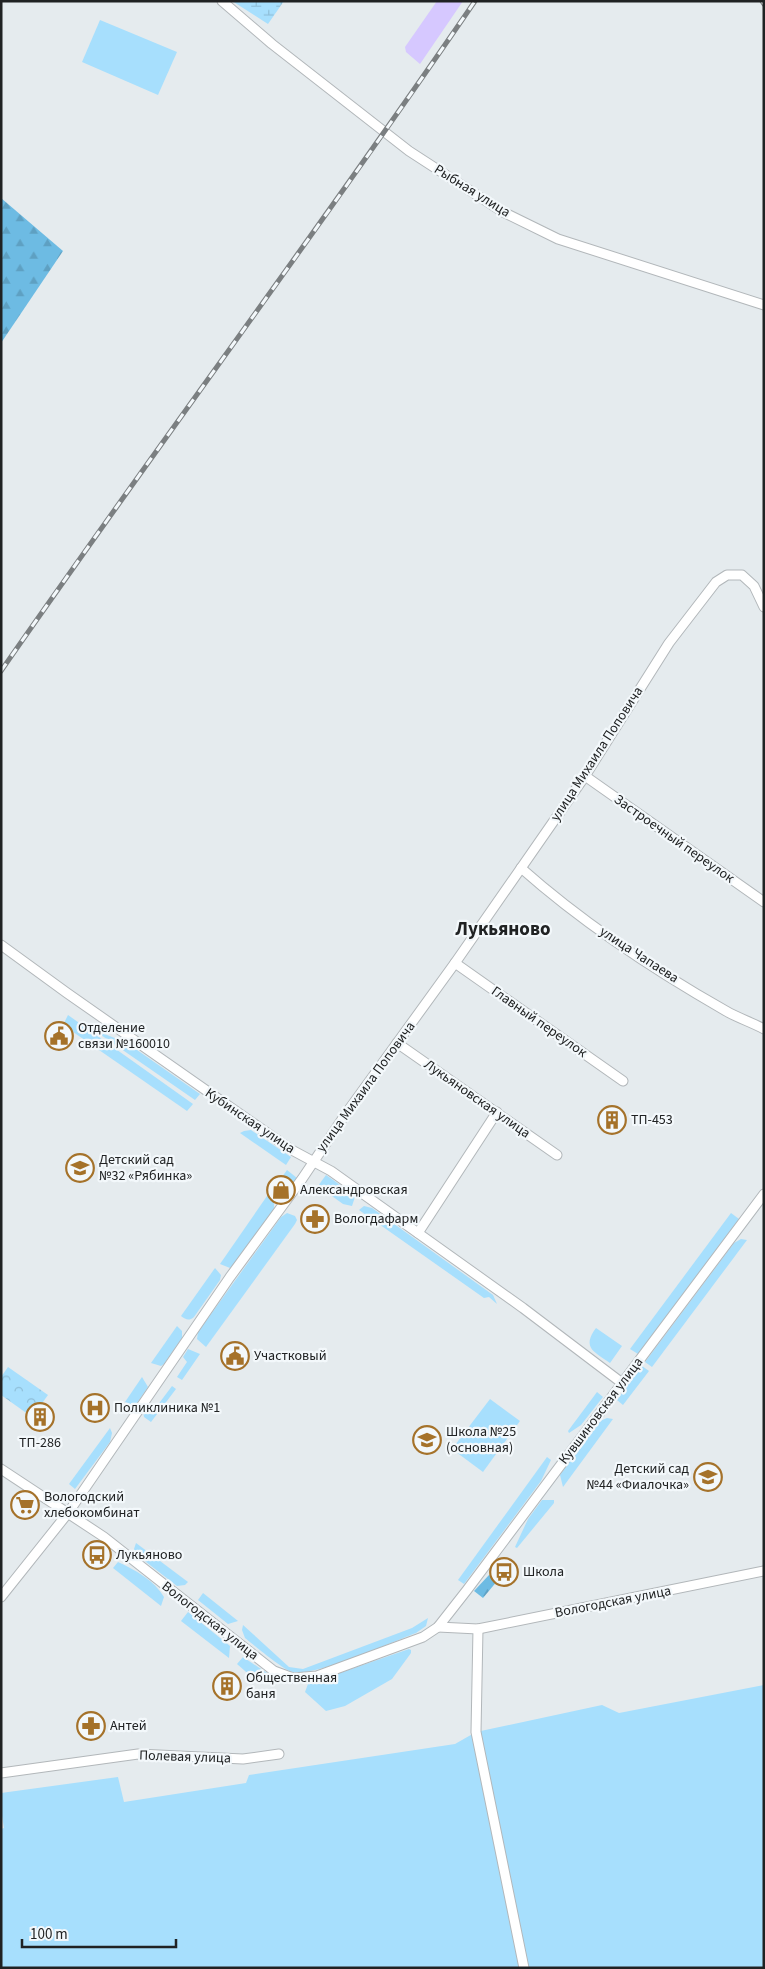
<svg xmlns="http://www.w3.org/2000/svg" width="765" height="1969" viewBox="0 0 765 1969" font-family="'Source Sans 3',sans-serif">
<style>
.green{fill:#a7dffd}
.forest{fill:url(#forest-firs)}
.wetland{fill:url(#wetland-marsh)}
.park{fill:url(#park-crowns)}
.water{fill:#d6c8ff}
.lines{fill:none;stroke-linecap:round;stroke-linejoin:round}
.minor-casing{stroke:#b2b7ba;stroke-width:11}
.minor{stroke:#fff;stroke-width:9}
.rail-casing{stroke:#7b7f81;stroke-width:5}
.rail{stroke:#f3f8fb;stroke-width:3;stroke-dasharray:9;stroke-linecap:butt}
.labels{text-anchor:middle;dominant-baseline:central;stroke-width:4.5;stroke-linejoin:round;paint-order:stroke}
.street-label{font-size:14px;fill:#202223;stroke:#f3f8fb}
.poi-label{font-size:14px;fill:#202223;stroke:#f3f8fb;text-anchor:start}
.district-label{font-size:19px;font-weight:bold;fill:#202223;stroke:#f3f8fb}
</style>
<defs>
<pattern id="forest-firs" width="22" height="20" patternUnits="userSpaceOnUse" patternTransform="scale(1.25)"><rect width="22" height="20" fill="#6dbbe3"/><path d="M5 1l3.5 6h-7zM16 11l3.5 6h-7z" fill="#5ea0c2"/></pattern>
<pattern id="wetland-marsh" width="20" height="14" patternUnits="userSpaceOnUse" patternTransform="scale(1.25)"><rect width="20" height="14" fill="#a7dffd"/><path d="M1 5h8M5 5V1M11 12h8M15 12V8" fill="none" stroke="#8fbfd9"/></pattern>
<pattern id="park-crowns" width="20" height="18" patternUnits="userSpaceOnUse" patternTransform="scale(1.25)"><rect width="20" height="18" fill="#a7dffd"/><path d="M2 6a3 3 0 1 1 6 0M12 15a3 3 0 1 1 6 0" fill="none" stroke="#8fbfd9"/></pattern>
</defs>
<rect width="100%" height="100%" fill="#e5ebee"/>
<g class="green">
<polygon points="100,20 177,52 158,95 82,62"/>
<polygon points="68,1015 193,1104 187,1111 63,1025"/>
<polygon points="102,1033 127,1043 200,1094 195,1100 101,1035"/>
<polygon points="251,1130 291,1157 286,1165 240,1133 244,1131"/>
<polygon points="287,1170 297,1178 288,1191 280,1186 275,1193 272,1191"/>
<polygon points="326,1175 353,1194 355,1197 352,1206 343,1204 318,1186"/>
<polygon points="267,1196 274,1201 274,1210 236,1263 230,1268 220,1264"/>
<polygon points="364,1206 372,1208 493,1295 497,1304 489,1297 484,1298 359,1210"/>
<polygon points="287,1213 295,1216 297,1220 295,1224 206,1347 197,1339 198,1332 281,1217"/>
<polygon points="731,1213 739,1219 638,1354 630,1349"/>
<polygon points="741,1239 747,1240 652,1367 645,1362 734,1243"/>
<path d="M215,1268L221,1275L220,1280L194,1317C189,1321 186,1320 181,1316Z"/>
<polygon points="177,1326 182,1331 182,1338 164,1364 161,1366 151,1363"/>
<path d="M596,1328L622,1346L610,1363C595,1352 581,1348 596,1328Z"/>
<polygon points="188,1349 200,1354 182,1380 177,1377 187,1362 183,1357"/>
<polygon points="642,1366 649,1371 623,1405 617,1400"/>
<polygon points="142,1377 148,1387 135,1406 125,1402"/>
<polygon points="172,1386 176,1389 151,1422 144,1417 143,1411 147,1406 154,1410"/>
<polygon points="597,1392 603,1397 581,1425 569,1433 568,1431"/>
<polygon points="490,1399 520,1421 483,1472 452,1449"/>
<polygon points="607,1418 613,1419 563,1487 560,1475 600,1421"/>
<polygon points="110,1428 112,1433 110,1442 75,1489 69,1484"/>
<polygon points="547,1457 551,1460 541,1481 464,1584 458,1580"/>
<polygon points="542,1500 554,1500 554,1503 517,1548 515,1547 528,1519"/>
<polygon points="136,1543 188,1582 185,1585 177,1586 137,1555 134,1549"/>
<path d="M118,1562C135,1570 154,1580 164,1597L161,1606L113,1568Z"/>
<polygon points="203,1593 238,1621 228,1624 198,1600"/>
<polygon points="188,1612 230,1646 229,1658 181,1621"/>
<path d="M428,1618L426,1626L416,1633C392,1642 312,1678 292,1672C282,1669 255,1646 245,1638L242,1630L243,1625L289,1667L303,1669L412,1628Z"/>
<polygon points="409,1649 411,1650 411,1653 392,1679 345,1706 326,1711 305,1692 308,1684"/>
<polygon points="243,1657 270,1675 264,1680 253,1678 237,1664"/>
<polygon points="764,1685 764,1968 1,1968 1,1829 4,1828 1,1810 1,1793 118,1777 124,1802 246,1783 249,1775 455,1744 476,1732 602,1705 619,1713"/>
</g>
<g class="forest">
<polygon points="1,198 63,251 1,343"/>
<polygon points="489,1575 498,1580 483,1598 474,1591"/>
</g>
<polygon class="wetland" points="232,1 284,1 268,24"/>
<polygon class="park" points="8,1367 48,1395 32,1417 1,1395 1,1377"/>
<polygon class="water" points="437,1 463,1 420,64 406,52 405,47"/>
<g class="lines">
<defs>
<g id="minor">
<polyline points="222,1 272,44 409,151 503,212 558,239 764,305"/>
<polyline points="585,776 764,902"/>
<path d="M521,868C583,923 654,970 726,1011C738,1018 751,1022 764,1029"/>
<polyline points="1,945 67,993 290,1149 331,1171 523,1308 622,1383"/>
<polyline points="455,963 623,1081"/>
<polyline points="397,1043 557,1155"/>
<polyline points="418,1233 497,1112"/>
<polyline points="1,1469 104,1537 274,1671 293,1678 317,1676 423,1637 438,1627 467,1590 764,1194"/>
<polyline points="1,1597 68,1513 230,1277 302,1179 345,1115 455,963 585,776 669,643 716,582 727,575 742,575 754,586 764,607"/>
<polyline points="438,1627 478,1629 764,1571"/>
<polyline points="478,1629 476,1732 524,1968"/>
<polyline points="1,1773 138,1754 243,1759 279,1754"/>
</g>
</defs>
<use href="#minor" class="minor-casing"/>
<use href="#minor" class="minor"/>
<defs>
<g id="rail">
<polyline points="762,1 764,4"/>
<path d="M1,671C157,446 321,227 475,1"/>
</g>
</defs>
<use href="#rail" class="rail-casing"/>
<use href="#rail" class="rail"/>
</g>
<defs>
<symbol id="civic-ring" viewBox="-11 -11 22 22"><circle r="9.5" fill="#f3f8fb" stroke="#a5722a" stroke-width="1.5"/><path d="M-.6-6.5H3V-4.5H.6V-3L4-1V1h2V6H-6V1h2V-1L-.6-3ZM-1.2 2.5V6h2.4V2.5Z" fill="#a5722a"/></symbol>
<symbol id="building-ring" viewBox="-11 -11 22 22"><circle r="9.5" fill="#f3f8fb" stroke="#a5722a" stroke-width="1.5"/><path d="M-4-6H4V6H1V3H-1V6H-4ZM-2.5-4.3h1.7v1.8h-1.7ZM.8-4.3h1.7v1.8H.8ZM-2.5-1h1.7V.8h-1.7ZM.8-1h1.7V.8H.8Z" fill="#a5722a"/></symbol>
<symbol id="school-ring" viewBox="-11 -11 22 22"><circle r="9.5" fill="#f3f8fb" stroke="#a5722a" stroke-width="1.5"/><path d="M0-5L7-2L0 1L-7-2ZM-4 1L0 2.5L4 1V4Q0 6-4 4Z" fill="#a5722a"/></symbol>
<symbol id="shop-ring" viewBox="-11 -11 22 22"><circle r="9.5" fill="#f3f8fb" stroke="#a5722a" stroke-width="1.5"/><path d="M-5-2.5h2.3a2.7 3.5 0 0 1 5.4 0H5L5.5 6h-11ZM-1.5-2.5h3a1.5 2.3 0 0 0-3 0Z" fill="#a5722a"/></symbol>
<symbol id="pharmacy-ring" viewBox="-11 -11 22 22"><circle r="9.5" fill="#f3f8fb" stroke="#a5722a" stroke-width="1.5"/><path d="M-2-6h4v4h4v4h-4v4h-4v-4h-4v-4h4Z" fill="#a5722a"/></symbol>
<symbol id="hospital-ring" viewBox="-11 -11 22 22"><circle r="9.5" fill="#f3f8fb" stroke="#a5722a" stroke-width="1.5"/><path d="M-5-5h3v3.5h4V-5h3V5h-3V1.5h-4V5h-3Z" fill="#a5722a"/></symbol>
<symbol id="supermarket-ring" viewBox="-11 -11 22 22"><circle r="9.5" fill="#f3f8fb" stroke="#a5722a" stroke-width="1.5"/><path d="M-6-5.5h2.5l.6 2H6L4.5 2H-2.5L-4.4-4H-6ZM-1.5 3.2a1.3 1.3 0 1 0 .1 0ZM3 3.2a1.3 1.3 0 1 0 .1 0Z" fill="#a5722a"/></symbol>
<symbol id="bus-ring" viewBox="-11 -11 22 22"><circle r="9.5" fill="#f3f8fb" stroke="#a5722a" stroke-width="1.5"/><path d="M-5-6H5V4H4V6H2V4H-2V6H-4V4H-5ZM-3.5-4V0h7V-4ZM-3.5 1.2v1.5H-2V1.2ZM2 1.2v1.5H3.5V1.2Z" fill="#a5722a"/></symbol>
</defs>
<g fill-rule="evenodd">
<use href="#civic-ring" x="43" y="1020" width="32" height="32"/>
<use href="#building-ring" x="596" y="1104" width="32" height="32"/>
<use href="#school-ring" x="64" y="1152" width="32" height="32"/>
<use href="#shop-ring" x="265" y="1174" width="32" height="32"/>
<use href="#pharmacy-ring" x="299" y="1203" width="32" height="32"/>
<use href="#civic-ring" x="219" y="1340" width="32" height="32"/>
<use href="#hospital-ring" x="79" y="1392" width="32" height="32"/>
<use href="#building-ring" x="24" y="1401" width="32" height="32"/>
<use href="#school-ring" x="411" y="1424" width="32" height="32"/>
<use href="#school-ring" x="692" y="1461" width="32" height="32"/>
<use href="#supermarket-ring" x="9" y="1489" width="32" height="32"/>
<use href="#bus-ring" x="81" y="1539" width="32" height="32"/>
<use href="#bus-ring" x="488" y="1556" width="32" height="32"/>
<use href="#building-ring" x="211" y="1670" width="32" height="32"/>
<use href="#pharmacy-ring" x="75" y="1710" width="32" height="32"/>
</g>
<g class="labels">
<g class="street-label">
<text transform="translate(472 191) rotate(32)">Рыбная улица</text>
<text transform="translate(597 754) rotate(-57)">улица Михаила Поповича</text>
<text transform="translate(674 839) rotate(35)">Застроечный переулок</text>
<text transform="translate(639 955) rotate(33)">улица Чапаева</text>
<text transform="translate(539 1022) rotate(35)">Главный переулок</text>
<text transform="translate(366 1087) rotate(-54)">улица Михаила Поповича</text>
<text transform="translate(477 1099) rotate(35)">Лукьяновская улица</text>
<text transform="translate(250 1121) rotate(34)">Кубинская улица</text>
<text transform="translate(601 1411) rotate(-53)">Кувшиновская улица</text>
<text transform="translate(613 1602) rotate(-11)">Вологодская улица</text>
<text transform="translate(210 1621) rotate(38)">Вологодская улица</text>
<text transform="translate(185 1757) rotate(2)">Полевая улица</text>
</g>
<g class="poi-label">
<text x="78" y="1028">Отделение<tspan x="78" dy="16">связи №160010</tspan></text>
<text x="631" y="1120">ТП-453</text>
<text x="99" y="1160">Детский сад<tspan x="99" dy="16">№32 «Рябинка»</tspan></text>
<text x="300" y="1190">Александровская</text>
<text x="334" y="1219">Вологдафарм</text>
<text x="254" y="1356">Участковый</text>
<text x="114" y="1408">Поликлиника №1</text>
<text x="446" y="1432">Школа №25<tspan x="446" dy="16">(основная)</tspan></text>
<text x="40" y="1443" text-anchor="middle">ТП-286</text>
<text x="689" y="1469" text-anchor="end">Детский сад<tspan x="689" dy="16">№44 «Фиалочка»</tspan></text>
<text x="44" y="1497">Вологодский<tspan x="44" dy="16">хлебокомбинат</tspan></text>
<text x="116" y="1555">Лукьяново</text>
<text x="523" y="1572">Школа</text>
<text x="246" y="1678">Общественная<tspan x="246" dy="16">баня</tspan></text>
<text x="110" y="1726">Антей</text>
</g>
<g class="district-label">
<text x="503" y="929">Лукьяново</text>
</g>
</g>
<rect width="765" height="1969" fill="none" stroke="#202223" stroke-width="5"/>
<path d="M22 1939v8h154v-8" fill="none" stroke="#202223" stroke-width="2.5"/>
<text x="30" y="1939" font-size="15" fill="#202223" stroke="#f3f8fb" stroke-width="4" paint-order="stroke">100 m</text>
</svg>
